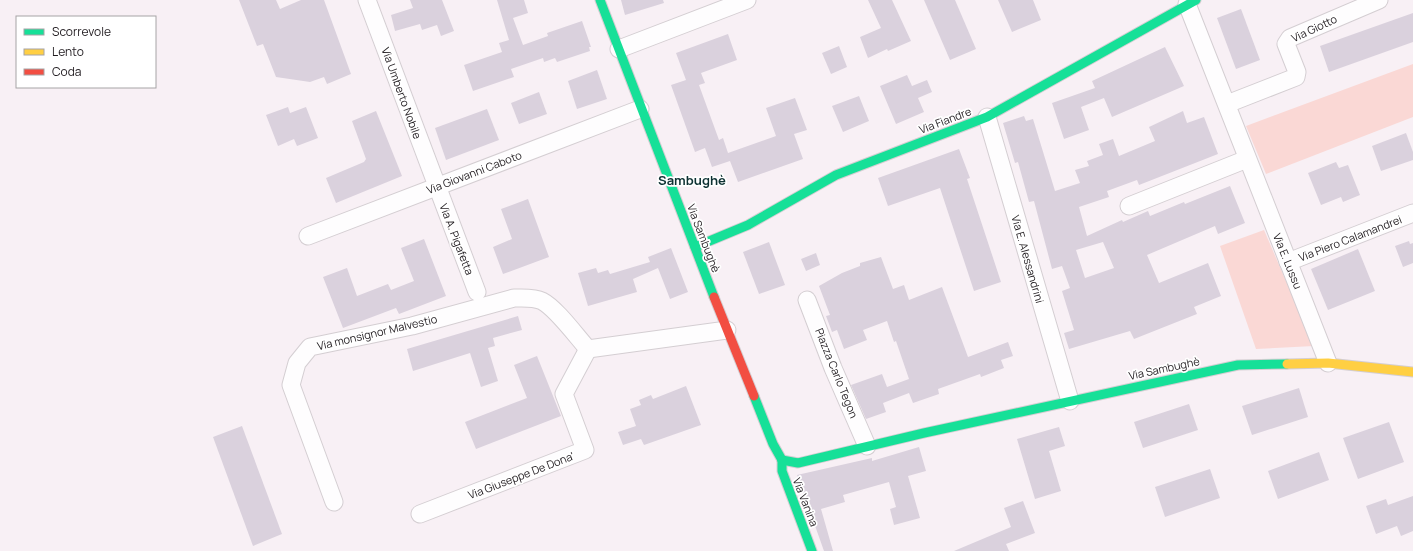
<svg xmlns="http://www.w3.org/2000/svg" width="1413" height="551" viewBox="0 0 1413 551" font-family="Manrope,sans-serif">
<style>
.green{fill:#fad8d5}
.building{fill:#dad1dd;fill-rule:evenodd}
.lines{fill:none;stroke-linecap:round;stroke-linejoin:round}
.street-casing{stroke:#d4ced2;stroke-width:19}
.fast-casing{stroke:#d4ced2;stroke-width:11}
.slow-casing{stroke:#d4ced2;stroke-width:11}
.jam-casing{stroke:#d4ced2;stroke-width:11}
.street{stroke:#fefdfe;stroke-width:17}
.fast{stroke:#16e098;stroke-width:9}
.slow{stroke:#ffcf43;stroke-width:9}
.jam{stroke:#f24e42;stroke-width:9}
.labels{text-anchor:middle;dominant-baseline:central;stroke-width:3.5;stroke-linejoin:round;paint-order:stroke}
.street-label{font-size:11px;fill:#211c20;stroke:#fff}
.quarter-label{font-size:13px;font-weight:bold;fill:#0d3132;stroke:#fff}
</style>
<rect width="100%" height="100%" fill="#f8f0f5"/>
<g class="green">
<polygon points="1413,64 1413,117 1266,174 1246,126"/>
<polygon points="1264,230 1314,346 1256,349 1220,246"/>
</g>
<g class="building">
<polygon points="239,0 276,0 280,9 301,0 324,0 351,74 327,84 324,77 310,82 276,77 263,44 257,46"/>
<polygon points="410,0 442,0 454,31 441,36 437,25 422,30 420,24 395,31 391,15 413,8"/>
<polygon points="497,0 524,0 528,13 513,18 523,45 548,36 547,33 582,21 591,47 589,47 590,51 557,62 555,58 544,62 543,58 511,69 514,77 473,91 464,65 502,52 499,43 509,40"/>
<polygon points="621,0 663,0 664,3 625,15"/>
<polygon points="868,0 892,0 911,41 888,51 887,49 868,58 860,37 881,28"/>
<polygon points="924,0 955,0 976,49 950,60"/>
<polygon points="998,0 1033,0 1041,20 1012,32"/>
<polygon points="1241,9 1260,60 1236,69 1217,18"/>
<polygon points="1413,13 1413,42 1329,72 1320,46"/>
<polygon points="728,34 737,60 701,73 705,83 699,85 719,140 723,138 728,153 776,136 766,108 795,98 807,130 794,134 803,159 738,182 730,161 712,167 705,148 695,152 671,85 686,80 676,53"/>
<polygon points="839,46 847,67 831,74 822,53"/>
<polygon points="1165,47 1184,86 1112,117 1104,98 1081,107 1089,130 1064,139 1052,103 1095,88 1092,81"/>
<polygon points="597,70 607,99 577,109 568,81"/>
<polygon points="907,75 912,86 927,80 932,92 918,98 924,112 896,124 880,86"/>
<polygon points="539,92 547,114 519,124 511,103"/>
<polygon points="859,96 869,121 843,132 832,106"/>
<polygon points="288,107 290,113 306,107 318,138 297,146 294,139 278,146 266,115"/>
<polygon points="487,109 499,140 446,160 435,128"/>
<polygon points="376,111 402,176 336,203 326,178 364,162 366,159 352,121"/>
<path d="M1183,111L1187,123L1204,117L1218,154L1139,185L1137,180L1107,191L1109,197L1079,207L1087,236L1122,220L1123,222L1148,211L1150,216L1184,202L1185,204L1230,186L1245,223L1218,234L1215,226L1147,255L1159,283L1208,263L1221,296L1194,307L1197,314L1134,339L1130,331L1069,349L1064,333L1074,330L1062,291L1070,288L1062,266L1052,269L1034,201L1029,202L1018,162L1015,163L1003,123L1024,116L1026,121L1033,119L1055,191L1080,183L1075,170L1089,166L1087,161L1103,155L1099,144L1113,139L1119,156L1155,141L1149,127ZM1103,242L1114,268L1085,278L1076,250Z"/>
<polygon points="1406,133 1413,152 1413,160 1381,171 1372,146"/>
<polygon points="959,149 970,178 967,179 1001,282 974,291 940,188 888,206 878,178"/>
<polygon points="1336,162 1339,168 1348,165 1360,195 1343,202 1341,197 1321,205 1308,173"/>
<polygon points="528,199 549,257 503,274 493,247 512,239 501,209"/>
<polygon points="424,239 446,296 399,314 396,308 343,328 323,277 347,268 357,296 388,284 391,290 414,281 401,248"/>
<polygon points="1409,241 1410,244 1413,243 1413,263 1403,267 1395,246"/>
<polygon points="769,242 785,285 759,294 743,252"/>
<polygon points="671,248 688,292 670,299 658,268 633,279 637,292 588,306 578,273 596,268 598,273 608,270 610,274 650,262 648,257"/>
<polygon points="1358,249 1375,291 1328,310 1311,269"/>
<polygon points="816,253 820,265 806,271 801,259"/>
<polygon points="881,257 893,289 904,285 909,300 942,287 968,357 1008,342 1013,356 1001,360 1004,368 981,377 980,374 938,389 939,394 913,403 909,393 883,403 886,412 866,419 851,385 882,374 887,387 909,379 896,341 894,342 887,321 863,330 867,340 844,349 837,330 832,332 826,316 830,315 819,286 842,273 860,266 860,263"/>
<polygon points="518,316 522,330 493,338 495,346 488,348 498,381 481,387 470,353 413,371 407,349"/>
<polygon points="537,356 561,416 476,449 465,422 527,398 514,365"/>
<polygon points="686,386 701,425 644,445 641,439 623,445 618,432 636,426 630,409 641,405 639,400 651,395 653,399"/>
<polygon points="1299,388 1308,417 1252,435 1242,406"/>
<polygon points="1189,404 1198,430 1143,448 1134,422"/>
<polygon points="1389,422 1404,462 1358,479 1343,438"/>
<polygon points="242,426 282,534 253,546 213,437"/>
<polygon points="1059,427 1065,446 1049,451 1061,491 1035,499 1017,439"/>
<polygon points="919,447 926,471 908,476 920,518 894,525 890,509 896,507 889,482 843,495 845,502 821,509 833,551 824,551 797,475 872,458 872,461"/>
<polygon points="1319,452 1329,480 1278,499 1268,471"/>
<polygon points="1210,469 1220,498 1165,517 1155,487"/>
<polygon points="1413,496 1413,531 1401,536 1397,526 1376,534 1366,506 1386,499 1388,505"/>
<polygon points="1023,501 1035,533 1006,544 1009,551 954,551 1011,527 1004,508"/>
</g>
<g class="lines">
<defs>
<g id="street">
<polyline points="367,0 477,292"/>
<polyline points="1187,4 1328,363"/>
<polyline points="619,49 747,0"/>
<polyline points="1227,104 1296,77 1297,72 1286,44 1290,38 1379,0"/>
<polyline points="987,117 1070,401"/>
<polyline points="1129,206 1247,159"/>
<polyline points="308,236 640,109"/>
<polyline points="1288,262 1413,213"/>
<polyline points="807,300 833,368 867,446"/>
<polyline points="588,349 727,330"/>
<path d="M334,502L291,385L297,363L310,347L412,326L514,298C523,298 534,297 542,301C556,308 577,337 588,349"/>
<polyline points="420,514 585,450 564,394 588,349"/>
</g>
<g id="fast">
<polyline points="600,0 714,297"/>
<polyline points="695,247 748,225 836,175 987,117 1196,0"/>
<polyline points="754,396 773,444 782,460"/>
<polyline points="782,460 798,463 924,433 1238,365 1287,364"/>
<polyline points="782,460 782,471 812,551"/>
</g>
<polyline id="slow" points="1287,364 1328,363 1413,372"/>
<polyline id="jam" points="714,297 754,396"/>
</defs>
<use href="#street" class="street-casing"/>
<use href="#fast" class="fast-casing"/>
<use href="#slow" class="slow-casing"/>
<use href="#jam" class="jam-casing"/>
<use href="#street" class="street"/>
<use href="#fast" class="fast"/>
<use href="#slow" class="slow"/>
<use href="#jam" class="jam"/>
</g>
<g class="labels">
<g class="street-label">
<text transform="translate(1314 28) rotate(-25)">Via Giotto</text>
<text transform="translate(402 93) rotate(70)">Via Umberto Nobile</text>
<text transform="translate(945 120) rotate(-21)">Via Fiandre</text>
<text transform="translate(474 172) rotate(-21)">Via Giovanni Caboto</text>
<text transform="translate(704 238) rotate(69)">Via Sambughè</text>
<text transform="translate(1350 238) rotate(-21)">Via Piero Calamandrei</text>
<text transform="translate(457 239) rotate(69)">Via A. Pigafetta</text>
<text transform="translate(1028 259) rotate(74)">Via E. Alessandrini</text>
<text transform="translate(1288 261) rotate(68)">Via E. Lussu</text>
<text transform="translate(377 332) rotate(-13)">Via monsignor Malvestio</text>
<text transform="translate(1164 368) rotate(-12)">Via Sambughè</text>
<text transform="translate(837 373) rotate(68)">Piazza Carlo Tegon</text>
<text transform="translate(521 475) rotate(-21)">Via Giuseppe De Dona'</text>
<text transform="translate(806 502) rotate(69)">Via Vanina</text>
</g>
<g class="quarter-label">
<text x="692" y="180">Sambughè</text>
</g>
</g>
<rect x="16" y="16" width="140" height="72" fill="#ffffff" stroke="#a6a4a6"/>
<rect x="24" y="29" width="20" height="6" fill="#16e098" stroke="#a6a4a6"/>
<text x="52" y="36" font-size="12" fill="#211c20">Scorrevole</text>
<rect x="24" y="49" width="20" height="6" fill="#ffcf43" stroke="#a6a4a6"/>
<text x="52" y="56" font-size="12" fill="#211c20">Lento</text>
<rect x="24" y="69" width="20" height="6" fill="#f24e42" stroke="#a6a4a6"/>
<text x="52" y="76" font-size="12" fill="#211c20">Coda</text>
</svg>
